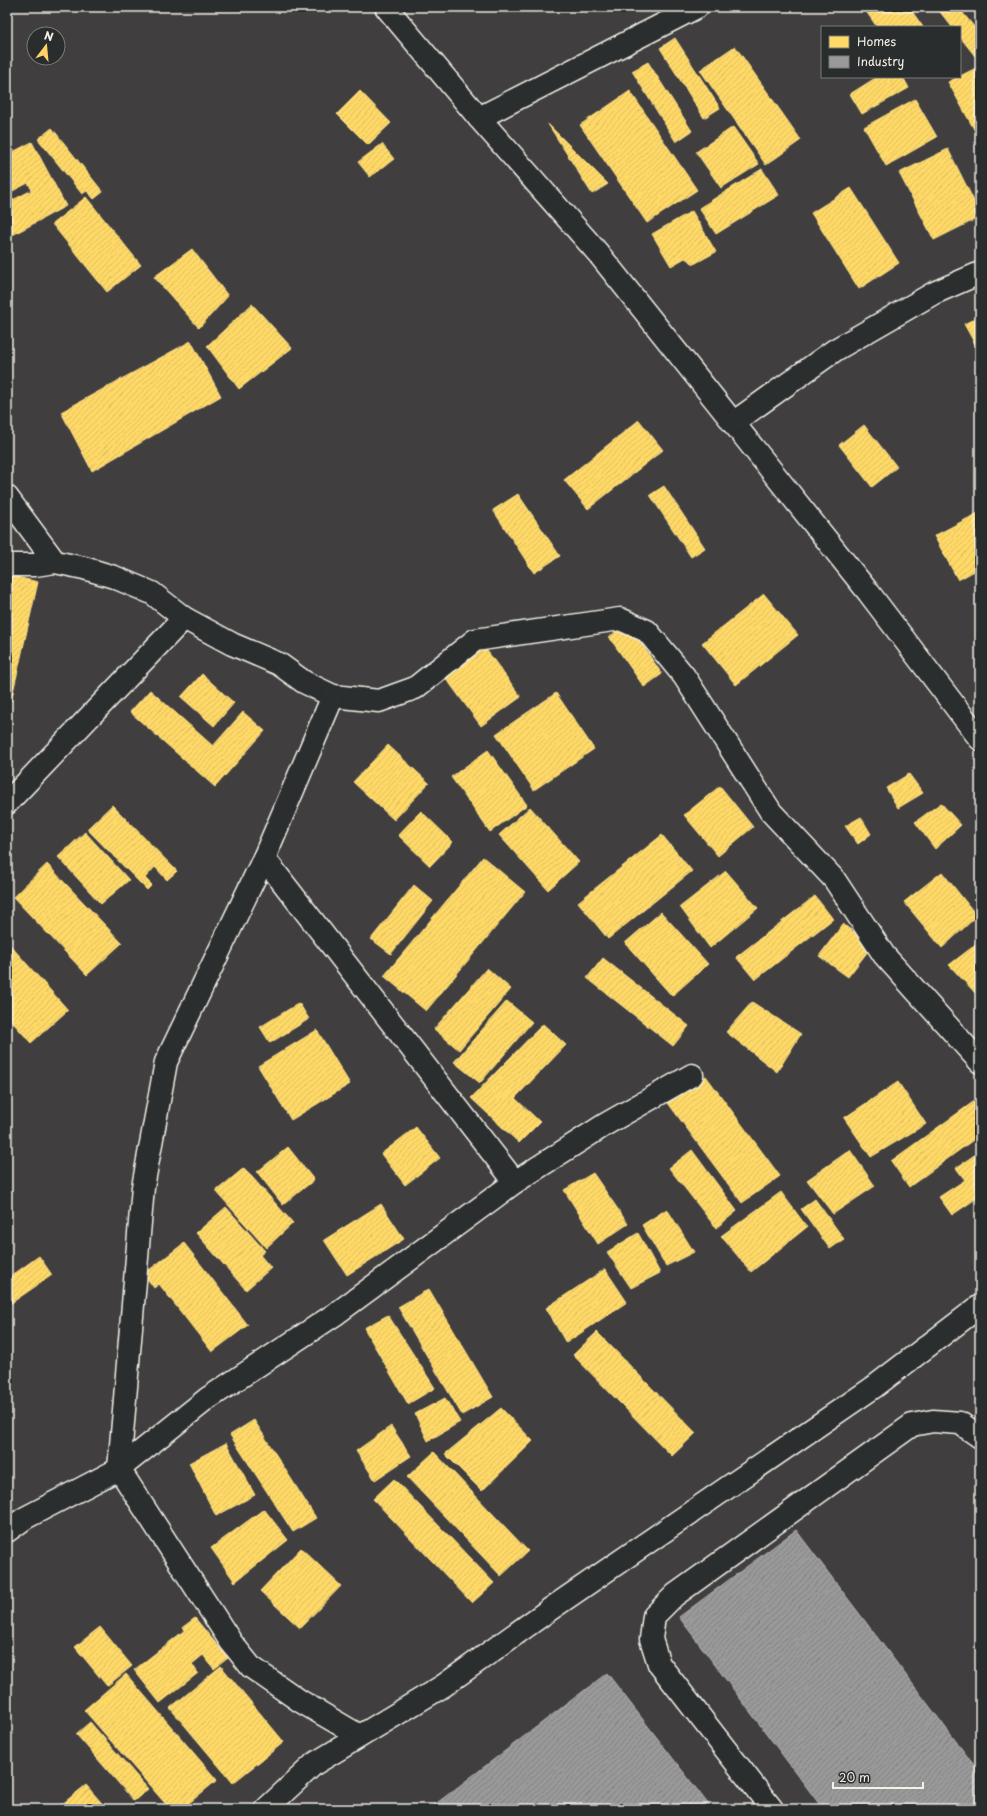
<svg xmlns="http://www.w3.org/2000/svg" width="987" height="1816" viewBox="0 0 987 1816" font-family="'Playpen Sans',sans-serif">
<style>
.homes{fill:url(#homes-hatch);stroke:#fce08d}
.industry{fill:url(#industry-hatch);stroke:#b4b3b1}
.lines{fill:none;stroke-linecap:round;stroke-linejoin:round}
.minor-casing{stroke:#f4f1e8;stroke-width:25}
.minor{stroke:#2a2d2e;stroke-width:22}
</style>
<defs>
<pattern id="homes-hatch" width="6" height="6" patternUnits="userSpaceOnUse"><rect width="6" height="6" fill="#ffd966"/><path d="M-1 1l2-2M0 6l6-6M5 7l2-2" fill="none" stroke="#dbbc60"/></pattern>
<pattern id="industry-hatch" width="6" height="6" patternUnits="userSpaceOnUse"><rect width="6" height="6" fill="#999"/><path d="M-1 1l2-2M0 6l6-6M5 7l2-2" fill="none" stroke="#818180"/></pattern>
</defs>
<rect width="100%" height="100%" fill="#403e3e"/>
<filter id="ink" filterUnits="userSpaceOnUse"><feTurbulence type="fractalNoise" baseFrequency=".025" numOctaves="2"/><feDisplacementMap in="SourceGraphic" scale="8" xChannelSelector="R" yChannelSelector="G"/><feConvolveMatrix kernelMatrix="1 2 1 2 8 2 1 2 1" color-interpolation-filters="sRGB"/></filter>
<g filter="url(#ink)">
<g class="homes">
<polygon points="863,7 909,7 923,27 877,27"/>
<polygon points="936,7 958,7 980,34 980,52 975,56 960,37 960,27 952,27"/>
<polygon points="974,7 980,7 980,16"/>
<polygon points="675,38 720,108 704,118 660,48"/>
<polygon points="735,46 801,140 766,165 700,70"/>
<polygon points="648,62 692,131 676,142 632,71"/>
<polygon points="980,66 980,140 948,82"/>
<polygon points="877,77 903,77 909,88 862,114 850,94"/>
<polygon points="360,91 391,123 368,145 337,114"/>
<polygon points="630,91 697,190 647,223 580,125"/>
<polygon points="915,99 937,137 886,166 864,127"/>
<polygon points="548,124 608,184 592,194"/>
<polygon points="733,127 759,164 721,188 696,152"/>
<polygon points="52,128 103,192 94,199 87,191 82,194 38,139"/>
<polygon points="32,142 66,206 7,238 7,203 32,190 28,183 7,194 7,155"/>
<polygon points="382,144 394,159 370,177 358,162"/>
<polygon points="948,149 980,213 980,217 934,240 899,173"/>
<polygon points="762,169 779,195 716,234 699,208"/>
<polygon points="851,188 899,263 859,289 811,213"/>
<polygon points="86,197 141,265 107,292 52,224"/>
<polygon points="692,211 716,252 694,264 685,258 671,266 652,234"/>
<polygon points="192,249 228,296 199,328 154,277"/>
<polygon points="252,304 292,348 239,389 207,346"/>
<polygon points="980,316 980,353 964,324"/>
<polygon points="191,341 221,396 92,471 61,412"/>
<polygon points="639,420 663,450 588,509 564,480"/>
<polygon points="864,425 897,467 872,487 839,445"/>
<polygon points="664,486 705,548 691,557 650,495"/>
<polygon points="518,494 560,556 534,573 493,510"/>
<polygon points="980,512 980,568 958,580 934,536"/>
<polygon points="7,575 38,582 11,701 7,700"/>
<polygon points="764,594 798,635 736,685 702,643"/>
<polygon points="628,624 662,674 644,687 609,637"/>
<polygon points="482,644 521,697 481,726 442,673"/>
<polygon points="202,674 234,703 214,726 181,697"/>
<polygon points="150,690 213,746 243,712 265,731 215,787 130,712"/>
<polygon points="556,693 594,749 534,790 496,734"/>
<polygon points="388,745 429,783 394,820 353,782"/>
<polygon points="488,750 527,805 490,832 451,777"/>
<polygon points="909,774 923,793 898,808 886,788"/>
<polygon points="720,786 753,827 718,856 684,815"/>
<polygon points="941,803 961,825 935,849 915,822"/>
<polygon points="112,805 177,871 167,880 155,867 145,878 152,885 147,890 87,829"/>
<polygon points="530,807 579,862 548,890 499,835"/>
<polygon points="421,811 453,842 430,866 398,835"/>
<polygon points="861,817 871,834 858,844 845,826"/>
<polygon points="85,832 129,880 101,904 58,857"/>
<polygon points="662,835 692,871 608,939 578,902"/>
<polygon points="483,857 525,892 426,1011 384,976"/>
<polygon points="47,864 122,943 87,975 13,897"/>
<polygon points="726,871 758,908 710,948 680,907"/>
<polygon points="942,872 977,916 942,948 904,902"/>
<polygon points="414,885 433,901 391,954 371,939"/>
<polygon points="815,896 833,919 755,980 736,957"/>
<polygon points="661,912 708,964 672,996 625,943"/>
<polygon points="843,924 872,946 848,977 819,956"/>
<polygon points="979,942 980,944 980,998 949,965"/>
<polygon points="10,945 68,1010 31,1043 7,1016 7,948"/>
<polygon points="603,958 689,1026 673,1046 587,978"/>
<polygon points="487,968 511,989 459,1050 434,1029"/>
<polygon points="507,1001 532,1022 480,1083 454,1062"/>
<polygon points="752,1002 801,1034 777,1072 726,1032"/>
<polygon points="299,1003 309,1019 270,1043 260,1027"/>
<polygon points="543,1024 566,1045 515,1098 540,1122 519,1143 471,1098"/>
<polygon points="317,1030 350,1084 291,1120 258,1066"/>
<polygon points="706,1076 780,1176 742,1203 668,1103"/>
<polygon points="898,1082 926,1124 871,1157 844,1118"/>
<polygon points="976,1100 980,1105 980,1135 909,1187 891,1161"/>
<polygon points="416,1127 440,1158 405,1185 381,1154"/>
<polygon points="288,1147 314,1180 283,1205 257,1172"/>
<polygon points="692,1150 737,1211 716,1228 669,1168"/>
<polygon points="850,1150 875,1186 833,1214 807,1180"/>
<polygon points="980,1151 980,1196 952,1215 939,1197 965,1180 956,1168"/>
<polygon points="244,1168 293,1223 266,1248 216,1191"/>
<polygon points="593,1173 628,1224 598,1244 564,1190"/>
<polygon points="781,1192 807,1227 751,1272 721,1236"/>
<polygon points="815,1199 844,1239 830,1249 801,1209"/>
<polygon points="381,1204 404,1239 347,1275 324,1240"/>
<polygon points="226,1207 265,1251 260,1255 271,1268 246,1290 196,1233"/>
<polygon points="667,1209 694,1252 666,1266 642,1225"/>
<polygon points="638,1233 660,1273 631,1288 607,1252"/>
<polygon points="184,1243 248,1325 212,1352 159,1284 154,1288 144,1274"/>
<polygon points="39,1256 52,1275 7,1306 7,1279"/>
<polygon points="605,1269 627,1302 566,1343 546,1308"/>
<polygon points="429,1289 493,1397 462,1415 398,1307"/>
<polygon points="388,1315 435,1388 408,1404 364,1328"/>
<polygon points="597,1332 696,1433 672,1456 573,1355"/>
<polygon points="445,1398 460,1422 428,1441 415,1414"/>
<polygon points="501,1408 533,1441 482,1491 445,1454"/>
<polygon points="254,1420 316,1518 293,1532 230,1435"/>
<polygon points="391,1426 411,1456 375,1480 356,1451"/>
<polygon points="226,1443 255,1495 216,1516 189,1463"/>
<polygon points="434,1452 528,1551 501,1576 407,1477"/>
<polygon points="394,1479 494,1583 472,1603 373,1499"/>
<polygon points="264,1509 288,1540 235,1582 211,1548"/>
<polygon points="301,1548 341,1586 300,1628 260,1591"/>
<polygon points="195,1618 228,1658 214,1669 203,1655 192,1664 198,1673 160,1703 134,1670 185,1630 183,1627"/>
<polygon points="100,1627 132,1666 107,1686 75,1647"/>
<polygon points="221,1666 284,1742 233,1783 170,1708"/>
<polygon points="126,1674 217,1780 182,1809 170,1809 84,1710"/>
<polygon points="90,1722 148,1789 134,1801 76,1734"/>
<polygon points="86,1785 107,1809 60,1809 61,1805"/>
</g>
<g class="industry">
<polygon points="796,1530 980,1773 980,1809 823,1809 679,1617"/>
<polygon points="607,1673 712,1809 429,1809"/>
</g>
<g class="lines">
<defs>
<g id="minor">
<polyline points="386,7 479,118 598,253 869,593 980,739"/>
<polyline points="479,118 697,7"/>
<polyline points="733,423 835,350 934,293 980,273"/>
<polyline points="7,497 55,562"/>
<polyline points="7,565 35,565 55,562 84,568 114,577 152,593 184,618 232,644 279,664 304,682 333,696 379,701 415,688 475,640 620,619 647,631 684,676 771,812 834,879 884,955 980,1062"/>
<polyline points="333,696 264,858 166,1062 143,1187 119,1469 231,1642 251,1667 300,1701 360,1736"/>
<polyline points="7,803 184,618"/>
<polyline points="264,858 515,1182"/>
<polyline points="7,1531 25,1518 119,1469 207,1399 337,1313 515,1182 606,1124 692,1075"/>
<polyline points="266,1809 314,1764 443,1686 549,1610 874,1387 980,1306"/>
<polyline points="772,1809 659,1664 651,1639 654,1616 675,1595 912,1425 933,1421 960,1423 980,1437"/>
</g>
</defs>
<use href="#minor" class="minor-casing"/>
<use href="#minor" class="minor"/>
</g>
</g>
<rect width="987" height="1816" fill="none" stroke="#2a2d2e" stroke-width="24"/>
<rect x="12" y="12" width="963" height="1792" fill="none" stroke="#f4f1e8" stroke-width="1.5" filter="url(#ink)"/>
<rect x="821" y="26" width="140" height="52" fill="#2a2d2e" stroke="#7b7b78"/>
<rect x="829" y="36" width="20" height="12" fill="#ffd966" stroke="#7b7b78"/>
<text x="857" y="46" font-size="12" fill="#f4f1e8">Homes</text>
<rect x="829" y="56" width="20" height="12" fill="#999999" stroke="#7b7b78"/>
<text x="857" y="66" font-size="12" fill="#f4f1e8">Industry</text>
<g transform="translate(46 46) rotate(16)"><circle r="19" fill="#2a2d2e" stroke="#7b7b78"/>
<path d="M0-3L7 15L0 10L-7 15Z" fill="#ffd166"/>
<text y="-6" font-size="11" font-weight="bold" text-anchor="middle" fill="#f4f1e8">N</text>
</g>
<path d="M833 1782v6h90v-6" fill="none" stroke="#f4f1e8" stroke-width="2"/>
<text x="839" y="1782" font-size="12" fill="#f4f1e8" stroke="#2a2d2e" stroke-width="3" paint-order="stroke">20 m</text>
</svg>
